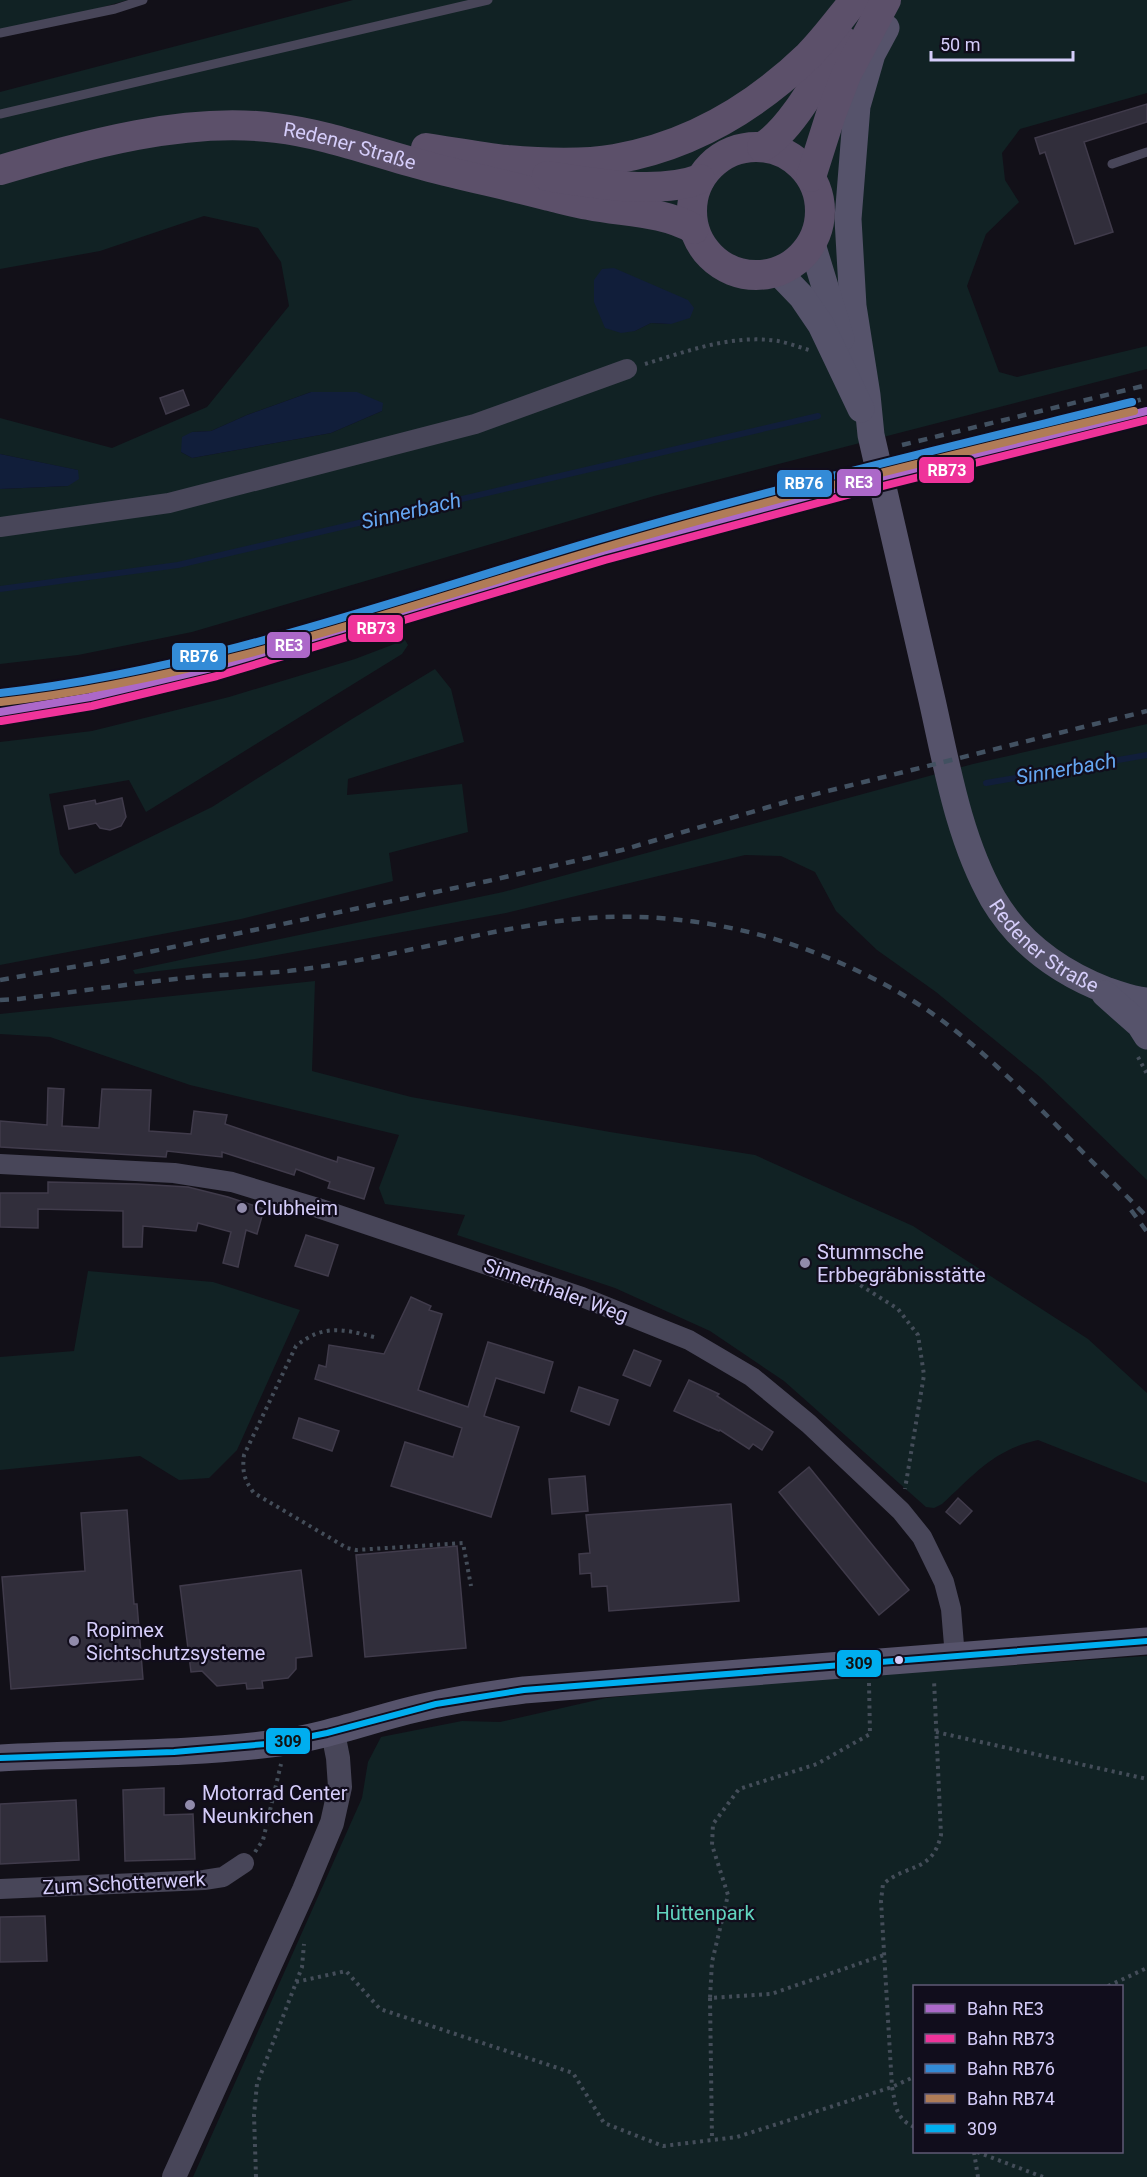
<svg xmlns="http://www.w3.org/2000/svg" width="1147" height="2177" viewBox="0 0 1147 2177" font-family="Roboto,sans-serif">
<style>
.green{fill:#112224;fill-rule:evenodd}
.water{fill:#111e3a}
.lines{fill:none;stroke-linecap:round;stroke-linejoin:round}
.stream{stroke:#111e3a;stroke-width:6}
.building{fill:#312e3b;stroke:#403b4b;stroke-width:1.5}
.path{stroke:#444d59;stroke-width:4;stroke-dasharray:3 4.5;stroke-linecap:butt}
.service{stroke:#484659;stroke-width:9}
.minor{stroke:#484659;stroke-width:20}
.tertiary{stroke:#484659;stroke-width:24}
.secondary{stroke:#56536b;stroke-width:27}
.primary{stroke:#5c506a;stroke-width:30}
.rail{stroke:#425161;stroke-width:4.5;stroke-dasharray:9 8;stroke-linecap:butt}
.bus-1-casing{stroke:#110d1c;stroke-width:10}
.bus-1{stroke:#00aeef;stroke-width:6}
.rail-1-casing{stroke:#110d1c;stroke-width:12}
.rail-2-casing{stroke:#110d1c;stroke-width:12}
.rail-3-casing{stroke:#110d1c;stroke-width:12}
.rail-4-casing{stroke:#110d1c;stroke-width:12}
.rail-1{stroke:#ac68c9;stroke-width:8}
.rail-2{stroke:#ef339a;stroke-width:8}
.rail-3{stroke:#338bd7;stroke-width:8}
.rail-4{stroke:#b07c57;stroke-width:8}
.poi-dot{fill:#918bab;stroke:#110d1c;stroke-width:2}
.bus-dot{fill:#d5cdfa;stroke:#110d1c;stroke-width:2}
.labels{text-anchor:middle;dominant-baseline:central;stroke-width:4.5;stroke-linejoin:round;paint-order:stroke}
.street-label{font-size:20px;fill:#d5cdfa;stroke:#110d1c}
.poi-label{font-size:20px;fill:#d5cdfa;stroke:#110d1c;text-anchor:start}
.park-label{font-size:20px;fill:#61d3be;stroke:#110d1c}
.water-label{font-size:21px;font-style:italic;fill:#65a6f1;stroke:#110d1c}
.line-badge{stroke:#110d1c;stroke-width:2}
.badge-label{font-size:16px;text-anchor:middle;font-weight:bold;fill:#fff}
.pale-badge-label{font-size:16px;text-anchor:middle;font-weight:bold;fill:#111}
</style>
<rect width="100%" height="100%" fill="#121018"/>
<g class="green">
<polygon points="0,0 128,0 0,36"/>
<path d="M353,0H1147V93L1020,129L1002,153L1005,180L1019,202L986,234L967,286L999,372L1017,377L1147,346V369L654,496L192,632L78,655L0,664V489L68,486L77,470L0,454V418L112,448L207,407L289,306L281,262L258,228L204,216L100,251L0,269V92ZM594,280L671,324L651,323L635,331ZM311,392L382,411L331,433L192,458L181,452L192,432L211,431L247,415Z"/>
<polygon points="405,640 408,645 402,654 146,812 129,780 49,794 60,854 75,874 212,807 352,719 435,669 451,689 464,742 348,779 347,795 462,784 468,832 389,853 393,881 241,919 0,965 0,742 92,731 229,697 355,659"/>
<polygon points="1147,724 1147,1180 1040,1077 936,992 877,950 836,911 815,872 781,856 745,855 506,913 255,959 135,974 133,970 503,892 973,764"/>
<path d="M315,981L312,1071L411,1097L610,1132L755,1155L913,1226L1088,1339L1147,1393V1483L1038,1440C993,1450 975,1474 942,1504L934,1508L926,1507L784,1381L710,1331L615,1288L457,1235L465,1215L385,1204L379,1188L399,1135L190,1085L50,1037L0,1034V1014Z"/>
<polygon points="88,1271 213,1282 300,1310 237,1450 209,1478 179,1480 140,1456 0,1470 0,1357 74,1351"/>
<path d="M1147,1656V2177H193L362,1798L368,1762L381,1737L462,1721L500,1722L606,1698L757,1683ZM914,1986H1122V2152H914Z"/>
</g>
<g class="water">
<polygon points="614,268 688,300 694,308 690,318 671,324 651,323 635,331 621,333 605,328 594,302 594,280 602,269"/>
<polygon points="311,392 357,392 383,403 382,411 331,433 192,458 181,452 182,437 192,432 211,431 247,415"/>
<polygon points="0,454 78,470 79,479 68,486 0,489"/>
</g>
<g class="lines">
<g class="stream">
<polyline points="0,589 178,565 818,416"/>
<polyline points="986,783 1147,755"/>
</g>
</g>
<g class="building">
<polygon points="1147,104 1147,122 1084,142 1113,232 1075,244 1045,152 1040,154 1035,138"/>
<polygon points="183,390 189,405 166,414 160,398"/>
<polygon points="122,798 126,817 121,826 110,830 100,828 96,823 69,829 64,806 95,800 96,804"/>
<polygon points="48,1088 64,1089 62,1126 99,1128 102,1089 151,1090 149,1131 191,1134 194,1111 227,1115 225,1124 337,1162 338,1157 374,1168 364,1199 328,1188 330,1182 296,1169 294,1175 222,1152 222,1157 167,1151 166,1157 0,1147 0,1121 47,1125"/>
<polygon points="48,1182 137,1184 188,1187 228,1197 264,1209 257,1234 246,1230 238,1267 223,1263 231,1232 198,1223 196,1231 143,1226 142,1247 123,1247 123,1211 38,1209 38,1228 0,1227 0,1193 48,1193"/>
<polygon points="306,1235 338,1245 328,1276 295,1266"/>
<polygon points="411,1297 431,1306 429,1310 442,1314 418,1390 468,1407 488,1342 553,1362 544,1393 496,1378 484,1416 519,1427 491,1517 391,1486 405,1442 453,1457 462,1428 315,1379 319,1365 326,1367 329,1345 384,1354"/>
<polygon points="634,1350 661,1361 650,1386 623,1375"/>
<polygon points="689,1380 719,1394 717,1396 773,1432 762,1450 753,1444 749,1449 720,1430 719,1431 674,1411"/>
<polygon points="579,1387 618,1400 609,1425 571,1411"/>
<polygon points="299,1418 339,1431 332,1451 293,1438"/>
<polygon points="809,1467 909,1590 879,1615 779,1492"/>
<polygon points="585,1476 588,1511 552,1514 549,1479"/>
<polygon points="958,1498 972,1511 960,1524 946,1512"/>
<polygon points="731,1504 739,1601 609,1611 607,1586 592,1587 591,1573 580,1574 579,1554 590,1553 586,1515"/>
<polygon points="127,1510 134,1604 137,1604 143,1679 11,1689 2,1577 85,1571 81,1513"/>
<polygon points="457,1546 466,1648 365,1657 356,1555"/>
<polygon points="301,1570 312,1656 296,1658 296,1669 288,1678 262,1681 263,1688 247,1689 246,1683 217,1686 202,1671 191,1672 180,1586"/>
<polygon points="164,1788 164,1815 193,1814 195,1859 125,1861 123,1790"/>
<polygon points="76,1800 79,1860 0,1864 0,1804"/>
<polygon points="45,1916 47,1961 0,1962 0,1917"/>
</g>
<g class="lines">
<g class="path">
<path d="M645,364C688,351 732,334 778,341C788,343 799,347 809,350"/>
<polyline points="1138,1057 1147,1074"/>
<polyline points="835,1269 898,1309 918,1335 924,1375 905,1489"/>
<path d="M374,1337C343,1329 323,1324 296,1346L244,1455C242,1471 244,1480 254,1493L347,1548L356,1550L463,1543L471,1586"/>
<polyline points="869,1683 870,1734 817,1764 739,1789 713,1824 712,1845 728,1895 712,1962 710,1998 771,1994 884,1955"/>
<polyline points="936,1732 1147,1779"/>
<polyline points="255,1852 263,1840 281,1764"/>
<polyline points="296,1982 346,1971 380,2009 573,2073 604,2123 663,2146 737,2137 892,2087 914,2077"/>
<polyline points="1108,1986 1147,1968"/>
<polyline points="710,1998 712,2139"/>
<path d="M914,2127C895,2118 896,2106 892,2087L881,1901L883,1884C908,1863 932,1873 941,1835L934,1680"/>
<polyline points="974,2152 978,2177"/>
<polyline points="977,2152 1043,2177"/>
<polyline points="256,2177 254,2115 257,2084 302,1967 304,1944"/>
</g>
<g class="service">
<polyline points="0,33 115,9 143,0"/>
<polyline points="0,114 488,0"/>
<polyline points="1112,164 1147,152"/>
</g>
<g class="minor">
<polyline points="0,527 169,503 475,424 627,369"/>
<polyline points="0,1164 174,1173 232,1182 318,1208 582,1297 689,1340 752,1377 809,1424 901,1511 922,1537 944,1582 951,1609 955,1657"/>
<polyline points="0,1889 204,1880 223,1877 244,1863"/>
</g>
<polyline class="tertiary" points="174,2177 304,1890 332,1823 340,1787 338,1758 333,1733"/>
<g class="secondary">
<path id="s1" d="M886,28L872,54L857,106L848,219L853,306L867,395L871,435C891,523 912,612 932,700C947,767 959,839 993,899C1019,943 1061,973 1108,991C1121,995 1133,1000 1147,1001"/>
<polyline points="812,244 841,339"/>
<polyline points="778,272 802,297 821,325 861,409"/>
<polyline points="1105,994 1140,1025 1147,1036"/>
<path d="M0,1758C93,1753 186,1755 278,1743C323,1737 364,1722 407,1711C446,1701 484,1695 524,1690L1147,1641"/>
</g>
<g class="primary">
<circle cx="756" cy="211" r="64"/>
<path d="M762,147C793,129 822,71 842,40"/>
<path d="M426,148C453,152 480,157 507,160C541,163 581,165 615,159C690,146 754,108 808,56C825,39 840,18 855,0"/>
<path id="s2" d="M0,170C86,145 186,116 276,128C327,134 376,153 426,166C467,177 508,185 549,196C562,199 576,203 589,205C624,212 663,211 694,229"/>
<path d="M547,176C591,183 658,195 700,179"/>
<polyline points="811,177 831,114 846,75 886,0"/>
</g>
<g class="rail">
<polyline points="1132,402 1147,398"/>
<polyline points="902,445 1147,385"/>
<polyline points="0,980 106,961 488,881 622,850 796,799 1147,711"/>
<path d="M0,1000L19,999C81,991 142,982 204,976C235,974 266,974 297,970C385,959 471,933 559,921C679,905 802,935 905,996C966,1032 1015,1083 1064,1133C1092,1162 1120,1189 1147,1217"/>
<polyline points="1131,1210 1147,1232"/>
</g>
<defs>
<polyline id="bus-1" points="0,1758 174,1752 278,1743 327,1733 436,1704 524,1690 1147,1641"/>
</defs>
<use href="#bus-1" class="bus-1-casing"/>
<use href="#bus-1" class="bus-1"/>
<defs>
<polyline id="rail-1" points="0,712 90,697 215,667 603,551 853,484 1147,411"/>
<polyline id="rail-2" points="1,721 92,706 217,676 605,560 855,493 1147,420"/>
<path id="rail-3" d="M0,693C205,670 401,598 597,540C774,488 953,446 1132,402"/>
<path id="rail-4" d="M1,702C206,679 402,607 599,549C776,497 955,454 1134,411"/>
</defs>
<use href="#rail-1" class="rail-1-casing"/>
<use href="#rail-2" class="rail-2-casing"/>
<use href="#rail-3" class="rail-3-casing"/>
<use href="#rail-4" class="rail-4-casing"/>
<use href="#rail-1" class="rail-1"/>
<use href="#rail-2" class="rail-2"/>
<use href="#rail-3" class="rail-3"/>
<use href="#rail-4" class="rail-4"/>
</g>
<g class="poi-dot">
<circle cx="242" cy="1208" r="6"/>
<circle cx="805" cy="1263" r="6"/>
<circle cx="74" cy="1641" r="6"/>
<circle cx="190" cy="1805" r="6"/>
</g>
<circle class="bus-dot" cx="899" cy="1660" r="5"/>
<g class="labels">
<g class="street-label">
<text stroke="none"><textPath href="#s2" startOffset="357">Redener Straße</textPath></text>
<text stroke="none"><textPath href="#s1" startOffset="966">Redener Straße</textPath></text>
<text transform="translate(556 1290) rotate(20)">Sinnerthaler Weg</text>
<text transform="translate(124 1883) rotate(-3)">Zum Schotterwerk</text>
</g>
<g class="poi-label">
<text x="254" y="1208">Clubheim</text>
<text x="817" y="1252">Stummsche<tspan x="817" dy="23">Erbbegräbnisstätte</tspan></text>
<text x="86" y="1630">Ropimex<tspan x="86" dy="23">Sichtschutzsysteme</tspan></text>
<text x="202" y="1793">Motorrad Center<tspan x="202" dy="23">Neunkirchen</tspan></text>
</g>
<g class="park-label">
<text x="705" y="1913">Hüttenpark</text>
</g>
<g class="water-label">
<text transform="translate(411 511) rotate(-13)">Sinnerbach</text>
<text transform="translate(1066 769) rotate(-10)">Sinnerbach</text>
</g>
</g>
<g class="line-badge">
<rect x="918" y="456" width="57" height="28" rx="6" fill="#ef339a"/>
<rect x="836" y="468" width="46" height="29" rx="6" fill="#ac68c9"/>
<rect x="776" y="469" width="57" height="29" rx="6" fill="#338bd7"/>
<rect x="347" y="614" width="57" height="29" rx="6" fill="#ef339a"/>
<rect x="266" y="631" width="45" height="28" rx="6" fill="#ac68c9"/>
<rect x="171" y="642" width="56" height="29" rx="6" fill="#338bd7"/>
<rect x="836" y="1649" width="46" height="29" rx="6" fill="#00aeef"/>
<rect x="265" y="1727" width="46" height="28" rx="6" fill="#00aeef"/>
</g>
<g class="badge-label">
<text x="947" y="476">RB73</text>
<text x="859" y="488">RE3</text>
<text x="804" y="489">RB76</text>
<text x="376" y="634">RB73</text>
<text x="289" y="651">RE3</text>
<text x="199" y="662">RB76</text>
</g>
<g class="pale-badge-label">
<text x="859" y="1669">309</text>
<text x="288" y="1747">309</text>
</g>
<rect x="913" y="1985" width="210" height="168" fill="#110d1c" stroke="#5f5a75" stroke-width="1.5"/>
<rect x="925" y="2004" width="30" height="9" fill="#ac68c9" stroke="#5f5a75" stroke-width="1.5"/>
<text x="967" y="2015" font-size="18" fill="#d5cdfa">Bahn RE3</text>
<rect x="925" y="2034" width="30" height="9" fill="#ef339a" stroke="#5f5a75" stroke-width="1.5"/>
<text x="967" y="2045" font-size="18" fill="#d5cdfa">Bahn RB73</text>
<rect x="925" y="2064" width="30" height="9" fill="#338bd7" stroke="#5f5a75" stroke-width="1.5"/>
<text x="967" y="2075" font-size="18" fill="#d5cdfa">Bahn RB76</text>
<rect x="925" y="2094" width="30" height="9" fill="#b07c57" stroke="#5f5a75" stroke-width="1.5"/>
<text x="967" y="2105" font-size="18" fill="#d5cdfa">Bahn RB74</text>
<rect x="925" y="2124" width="30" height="9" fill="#00aeef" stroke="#5f5a75" stroke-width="1.5"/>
<text x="967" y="2135" font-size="18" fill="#d5cdfa">309</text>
<path d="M931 51v9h142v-9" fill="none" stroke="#d5cdfa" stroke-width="3"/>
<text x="940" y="51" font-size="18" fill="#d5cdfa" stroke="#110d1c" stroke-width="4.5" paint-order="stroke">50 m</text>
</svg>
